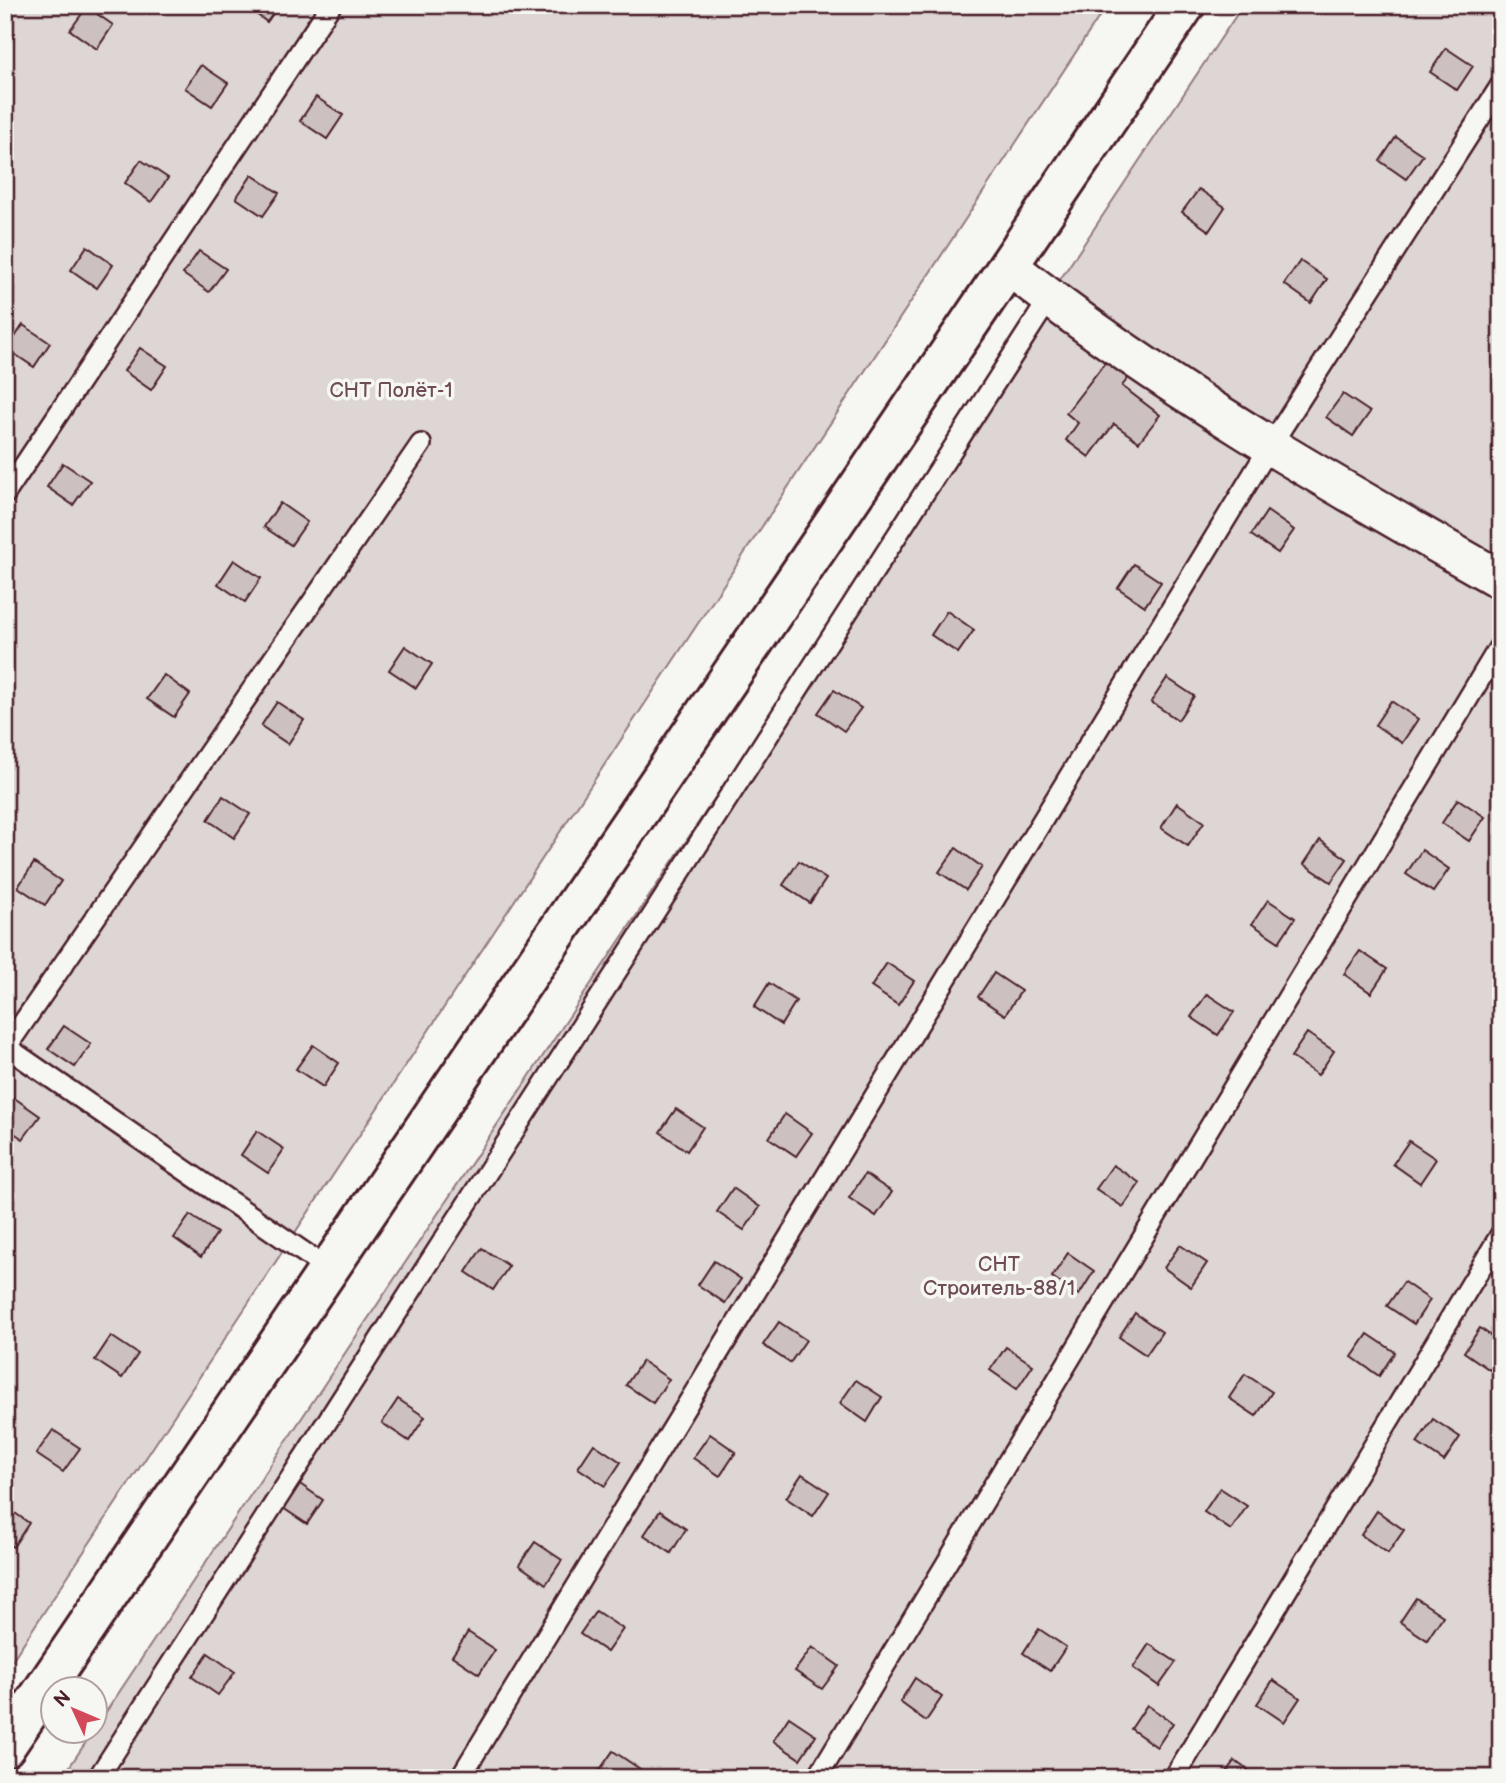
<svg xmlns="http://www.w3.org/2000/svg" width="1506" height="1783" viewBox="0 0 1506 1783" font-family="'Balsamiq Sans',sans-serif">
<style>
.green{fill:#ddd6d5;stroke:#947a80;stroke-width:2}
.building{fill:#ccc1c0;stroke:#4a1f2b;stroke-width:2}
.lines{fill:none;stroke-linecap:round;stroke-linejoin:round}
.service-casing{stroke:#4a1f2b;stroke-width:24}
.minor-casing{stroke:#4a1f2b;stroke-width:42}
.tertiary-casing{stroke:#4a1f2b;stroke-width:44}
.service{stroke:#f6f6f2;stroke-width:19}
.minor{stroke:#f6f6f2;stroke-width:37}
.tertiary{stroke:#f6f6f2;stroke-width:38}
.labels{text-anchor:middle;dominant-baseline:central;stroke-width:7;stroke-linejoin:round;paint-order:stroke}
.park-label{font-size:21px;fill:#6f4d56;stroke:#f6f6f2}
</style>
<rect width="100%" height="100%" fill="#f6f6f2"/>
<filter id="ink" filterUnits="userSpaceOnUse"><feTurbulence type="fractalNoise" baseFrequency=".0143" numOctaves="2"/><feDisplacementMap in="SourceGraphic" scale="14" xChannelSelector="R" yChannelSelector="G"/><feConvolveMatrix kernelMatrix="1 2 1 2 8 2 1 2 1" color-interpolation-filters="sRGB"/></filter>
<g filter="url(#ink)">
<g class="green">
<polygon points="5,5 1107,5 5,1671"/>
<polygon points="1243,5 1501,5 1501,1778 62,1778"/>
</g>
<g class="building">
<polygon points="244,5 279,5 267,22"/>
<polygon points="87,7 113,25 97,49 70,30"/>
<polygon points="1446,48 1473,66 1457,90 1430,72"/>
<polygon points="201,65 228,83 212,106 185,88"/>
<polygon points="316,97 343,115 327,139 300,121"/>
<polygon points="1396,137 1423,155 1406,179 1380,161"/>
<polygon points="141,160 168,178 151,202 125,183"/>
<polygon points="252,175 279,193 263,216 236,198"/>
<polygon points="1199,189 1225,207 1209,231 1182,212"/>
<polygon points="87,246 113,265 97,288 71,270"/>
<polygon points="199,251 226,269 209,292 183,274"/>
<polygon points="1300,261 1327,279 1311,303 1284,284"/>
<polygon points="23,325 50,343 34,367 7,349"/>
<polygon points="140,348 167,366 151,390 124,371"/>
<polygon points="1107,360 1129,377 1122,386 1160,415 1139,442 1114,424 1089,457 1066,440 1078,423 1066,413"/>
<polygon points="1343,394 1370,412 1353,436 1326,417"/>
<polygon points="63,463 90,481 73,505 47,487"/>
<polygon points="280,503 307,522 291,545 264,527"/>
<polygon points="1267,511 1294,530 1278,553 1251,535"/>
<polygon points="234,560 261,578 245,602 218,584"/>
<polygon points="1134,564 1161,582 1145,606 1118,588"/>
<polygon points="947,611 974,630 958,653 931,635"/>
<polygon points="405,646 432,664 416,688 389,670"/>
<polygon points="164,675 190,694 174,717 147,699"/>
<polygon points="1167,678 1194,696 1178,720 1151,702"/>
<polygon points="834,690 861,708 844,731 818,713"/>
<polygon points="1391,701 1418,719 1402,743 1375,725"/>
<polygon points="277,702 304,720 288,744 261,726"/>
<polygon points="223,796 250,814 234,838 208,820"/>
<polygon points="1458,799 1485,817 1469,841 1442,823"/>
<polygon points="1177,803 1204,822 1188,846 1161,828"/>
<polygon points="1320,840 1347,859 1331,882 1304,864"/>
<polygon points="956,848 982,867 966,890 939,872"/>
<polygon points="1422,850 1449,869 1433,892 1406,874"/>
<polygon points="799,861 826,879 810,903 783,885"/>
<polygon points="34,863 61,881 45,905 18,887"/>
<polygon points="1268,900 1295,918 1279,942 1252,924"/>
<polygon points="1360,951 1387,969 1371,993 1344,974"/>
<polygon points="887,963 914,981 898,1005 871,987"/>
<polygon points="994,973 1021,991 1005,1015 978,997"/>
<polygon points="769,983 796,1001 781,1025 754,1007"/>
<polygon points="1207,994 1234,1012 1218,1035 1191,1017"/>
<polygon points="64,1026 91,1044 75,1067 48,1049"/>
<polygon points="1307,1033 1334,1051 1318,1075 1291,1057"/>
<polygon points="313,1045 339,1063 323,1087 296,1069"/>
<polygon points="13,1097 40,1116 23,1139 5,1127 5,1109"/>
<polygon points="676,1109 703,1127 687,1151 660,1132"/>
<polygon points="785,1114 812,1133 796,1156 769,1138"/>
<polygon points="257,1131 284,1149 268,1173 241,1155"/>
<polygon points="1409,1141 1436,1159 1420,1183 1393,1164"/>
<polygon points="1113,1165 1140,1183 1123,1207 1096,1189"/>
<polygon points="865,1174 892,1192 876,1216 849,1198"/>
<polygon points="733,1188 760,1207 744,1230 717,1212"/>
<polygon points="190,1215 217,1233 201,1257 174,1238"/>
<polygon points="1180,1245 1207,1263 1191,1287 1164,1268"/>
<polygon points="482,1248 509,1266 493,1290 466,1272"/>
<polygon points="1068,1253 1094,1271 1079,1295 1052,1277"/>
<polygon points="714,1261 741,1279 725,1303 698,1285"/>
<polygon points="1404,1282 1430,1300 1414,1324 1387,1306"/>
<polygon points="1135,1313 1162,1332 1146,1355 1119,1337"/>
<polygon points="779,1322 806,1340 790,1363 763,1345"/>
<polygon points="1480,1328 1501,1343 1501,1355 1490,1370 1464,1352"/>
<polygon points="1368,1334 1395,1352 1379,1376 1352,1357"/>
<polygon points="111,1336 138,1354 122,1378 95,1360"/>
<polygon points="1006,1347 1033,1365 1017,1389 990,1370"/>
<polygon points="642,1361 669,1379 653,1403 626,1385"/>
<polygon points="1245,1374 1272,1392 1256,1416 1229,1398"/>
<polygon points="856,1380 882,1397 867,1422 840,1403"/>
<polygon points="398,1399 425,1417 409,1441 382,1423"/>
<polygon points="1433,1419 1460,1437 1444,1461 1417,1443"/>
<polygon points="53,1430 80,1448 63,1472 36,1454"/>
<polygon points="710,1434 736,1452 720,1476 693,1458"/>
<polygon points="594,1444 621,1462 605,1486 578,1468"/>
<polygon points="802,1474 829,1492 813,1516 786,1498"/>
<polygon points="297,1482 323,1500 307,1524 280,1506"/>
<polygon points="1220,1488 1247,1506 1231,1530 1204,1512"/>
<polygon points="5,1506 29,1523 13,1547 5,1541"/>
<polygon points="660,1511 686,1529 671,1553 644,1535"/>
<polygon points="1377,1511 1404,1530 1388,1553 1361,1535"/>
<polygon points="535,1542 562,1560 546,1584 519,1565"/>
<polygon points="1416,1598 1443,1616 1427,1640 1400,1622"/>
<polygon points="596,1611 623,1629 607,1652 580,1634"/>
<polygon points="1039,1629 1066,1647 1050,1671 1023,1653"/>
<polygon points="468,1632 495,1650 479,1674 452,1656"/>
<polygon points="1149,1644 1176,1662 1159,1686 1133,1668"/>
<polygon points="812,1647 839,1666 822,1689 795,1671"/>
<polygon points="208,1653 235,1672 218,1695 192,1677"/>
<polygon points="915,1678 942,1697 926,1721 900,1702"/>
<polygon points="1273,1680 1300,1698 1284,1722 1257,1704"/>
<polygon points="1147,1705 1173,1723 1157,1747 1131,1729"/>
<polygon points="789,1717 816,1735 800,1759 773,1741"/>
<polygon points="613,1751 640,1769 634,1778 601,1778 597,1774"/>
<polygon points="1235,1761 1259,1778 1223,1778"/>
</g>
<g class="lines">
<defs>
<g id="service">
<polyline points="5,494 331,5"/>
<polyline points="5,1046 328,1269"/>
<polyline points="5,1049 421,444"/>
<polyline points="108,1778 101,1773 1049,299"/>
<polyline points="460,1778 1269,448 1501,85"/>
<polyline points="817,1778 1501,644"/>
<polyline points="1174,1778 1501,1234"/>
</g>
<path id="minor" d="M1010,267C1162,388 1332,484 1501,580"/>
<polyline id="tertiary" points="5,1747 1185,5"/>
</defs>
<use href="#service" class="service-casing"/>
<use href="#minor" class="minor-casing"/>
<use href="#tertiary" class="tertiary-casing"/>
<use href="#service" class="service"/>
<use href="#minor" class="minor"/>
<use href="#tertiary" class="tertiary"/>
</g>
</g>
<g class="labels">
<g class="park-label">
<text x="391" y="390">СНТ Полёт-1</text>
<text x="999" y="1264">СНТ<tspan x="999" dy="24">Строитель-88/1</tspan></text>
</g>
</g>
<rect width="1506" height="1783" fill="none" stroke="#f6f6f2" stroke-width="28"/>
<rect x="14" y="14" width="1478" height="1755" fill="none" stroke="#4a1f2b" stroke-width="2.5" filter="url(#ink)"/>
<g transform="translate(74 1710) rotate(314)"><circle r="33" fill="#f6f6f2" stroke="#b1a0a2" stroke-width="2"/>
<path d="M0-5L12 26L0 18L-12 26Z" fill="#d1495b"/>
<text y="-10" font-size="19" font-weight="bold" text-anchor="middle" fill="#4a1f2b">N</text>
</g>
</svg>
